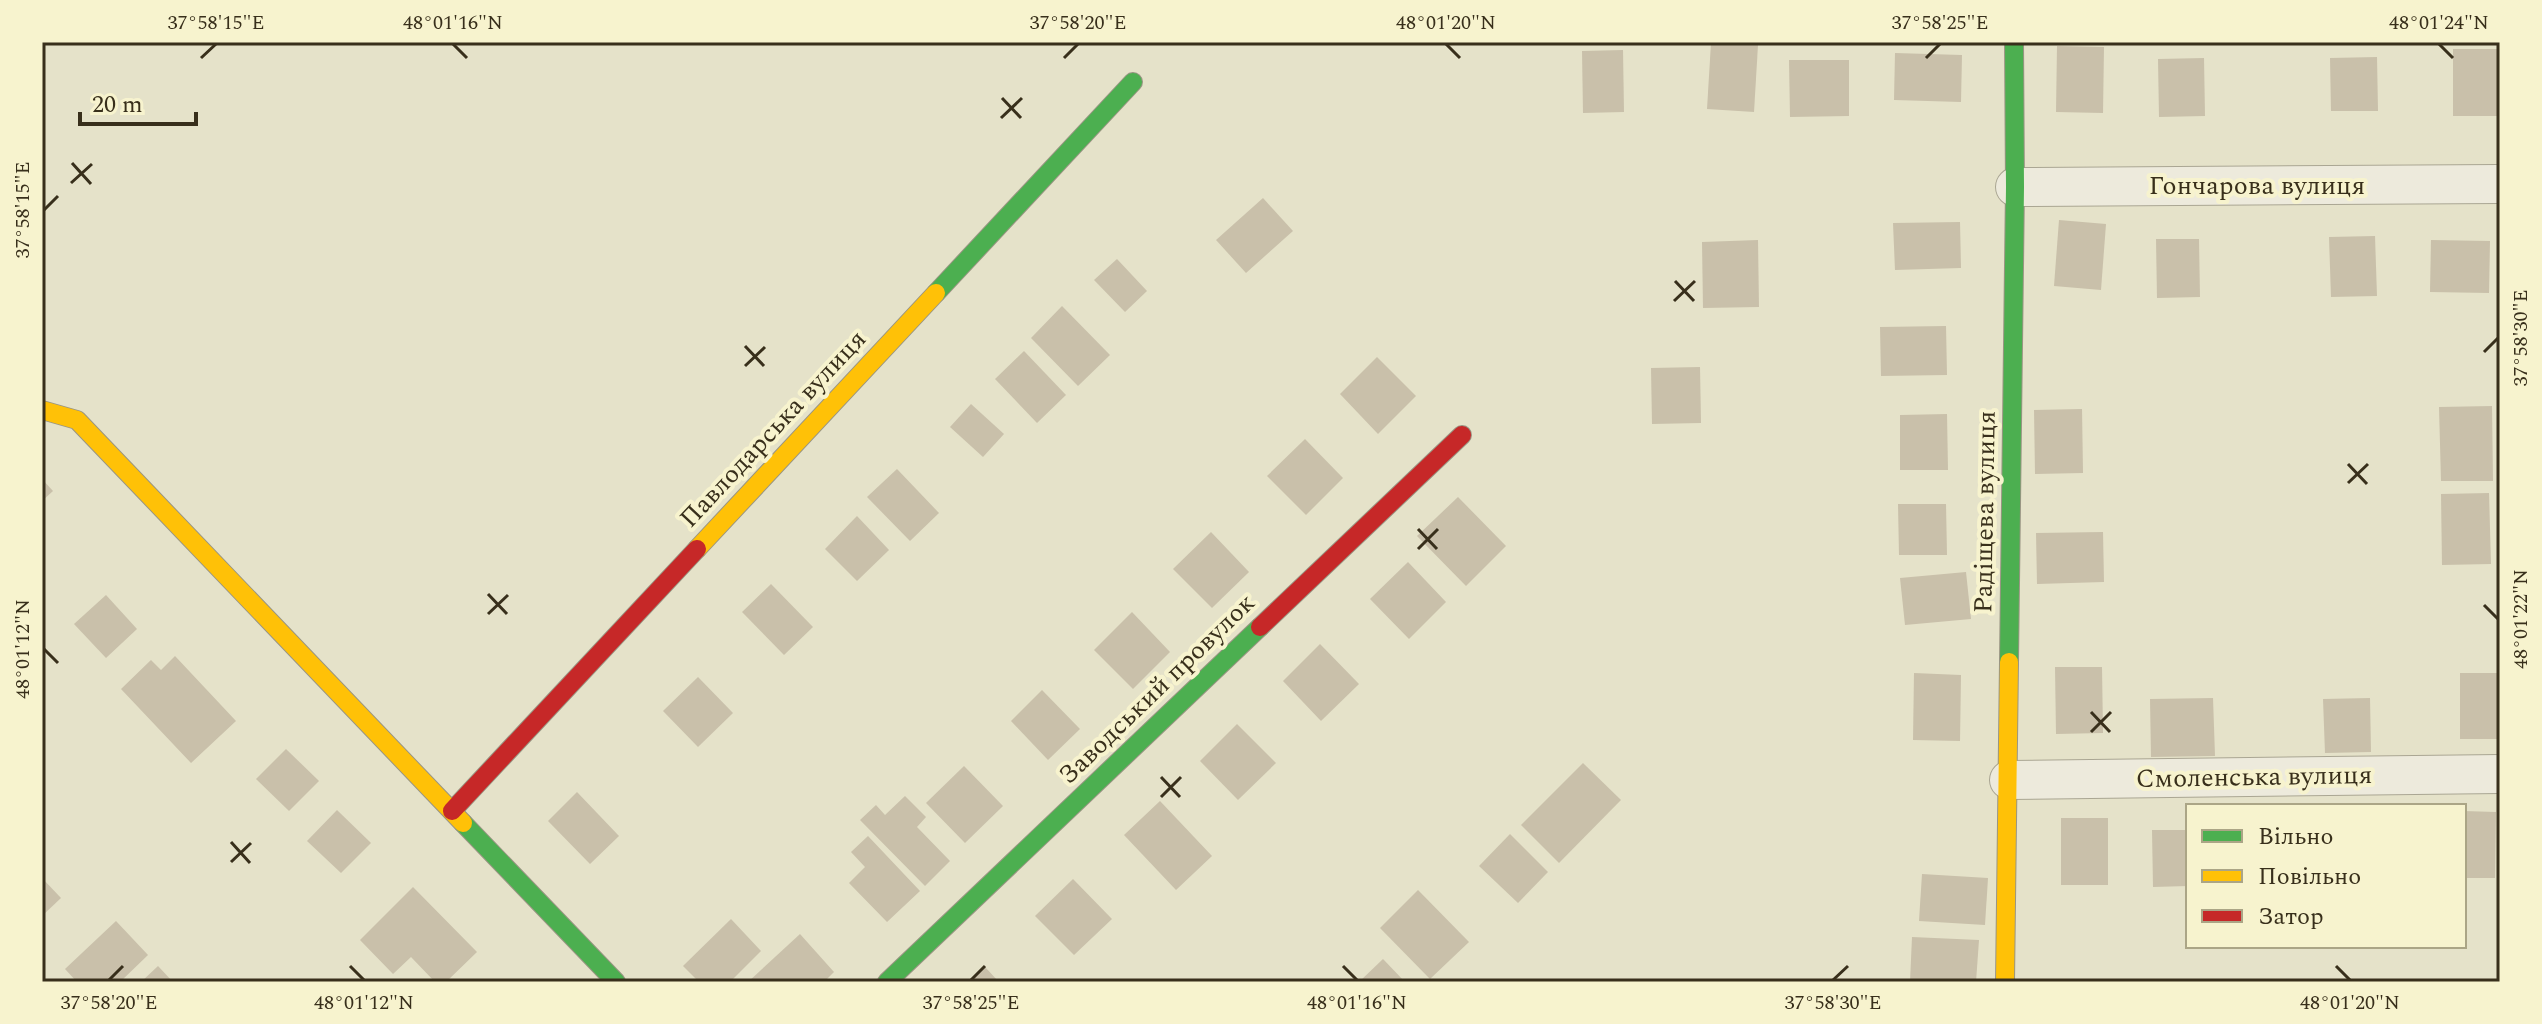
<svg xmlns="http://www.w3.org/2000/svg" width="2542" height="1024" viewBox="0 0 2542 1024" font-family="Spectral,serif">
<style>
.building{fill:#c9c0aa}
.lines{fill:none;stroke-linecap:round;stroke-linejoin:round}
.street-casing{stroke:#aaa693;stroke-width:40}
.fast-casing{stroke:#999583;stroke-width:20}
.slow-casing{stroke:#999583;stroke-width:20}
.jam-casing{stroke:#999583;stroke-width:20}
.street{stroke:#edeadc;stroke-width:38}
.fast{stroke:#4caf50;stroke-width:18}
.slow{stroke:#ffc107;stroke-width:18}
.jam{stroke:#c62828;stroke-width:18}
.ticks{fill:none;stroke:#382f1b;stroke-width:3}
.labels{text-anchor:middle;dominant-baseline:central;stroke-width:8;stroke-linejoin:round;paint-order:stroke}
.street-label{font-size:26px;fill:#382f1b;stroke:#f7f3ce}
.neatline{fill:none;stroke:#382f1b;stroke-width:3}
.ticks-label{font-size:20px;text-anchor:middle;fill:#382f1b}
</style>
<rect width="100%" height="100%" fill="#e5e2c9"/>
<g class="building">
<polygon points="1711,43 1758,45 1754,112 1707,109"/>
<polygon points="2057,46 2104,47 2103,113 2056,112"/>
<rect x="2453" y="49" width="47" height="67"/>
<polygon points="1623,50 1624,112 1583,113 1582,51"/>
<polygon points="1895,53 1962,55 1961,102 1894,100"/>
<polygon points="2377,57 2378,111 2331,111 2330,58"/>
<polygon points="2204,58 2205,116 2159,117 2158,59"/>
<polygon points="1789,60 1849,60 1849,116 1790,117"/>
<polygon points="1263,198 1293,231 1246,273 1216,240"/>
<polygon points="2059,220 2106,224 2101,290 2054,286"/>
<polygon points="1960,222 1961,268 1895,270 1893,223"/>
<polygon points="2375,236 2377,296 2331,297 2329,237"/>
<polygon points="2156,239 2199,239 2200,297 2157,298"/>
<polygon points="1758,240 1759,307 1703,308 1702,242"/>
<polygon points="2431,240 2490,241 2489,293 2430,292"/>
<polygon points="1117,259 1147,291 1125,312 1094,280"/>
<polygon points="1062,306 1110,355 1078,386 1031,338"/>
<polygon points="1946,326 1947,375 1881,376 1880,327"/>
<polygon points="1024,351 1066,395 1037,423 995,379"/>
<polygon points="1377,357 1416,396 1378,434 1340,394"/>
<polygon points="1700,367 1701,423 1652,424 1651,368"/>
<polygon points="971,404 1004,434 983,457 950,427"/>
<polygon points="2492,406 2493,481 2441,481 2439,407"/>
<polygon points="2082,409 2083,473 2035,474 2034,410"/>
<polygon points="1947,414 1948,470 1900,470 1900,415"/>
<polygon points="1305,439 1343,478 1306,515 1267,476"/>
<polygon points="897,469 939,513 910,541 867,497"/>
<polygon points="42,479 53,491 42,501"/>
<polygon points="2489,493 2491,564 2442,565 2441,494"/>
<polygon points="1458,497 1506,546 1466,586 1417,536"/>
<polygon points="1898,504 1946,504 1947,555 1899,555"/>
<polygon points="857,516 889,550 857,581 825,549"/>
<polygon points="1211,532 1249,572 1212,608 1173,569"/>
<polygon points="2103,532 2104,582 2037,584 2036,533"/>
<polygon points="1408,562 1446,602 1409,639 1370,599"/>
<polygon points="1966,572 1971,619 1905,625 1900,578"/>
<polygon points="771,584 813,627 784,655 742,612"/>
<polygon points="106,595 137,629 106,658 74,624"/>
<polygon points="1132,612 1170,652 1133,689 1094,650"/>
<polygon points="1320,644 1359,684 1321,721 1283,681"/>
<polygon points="175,656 236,721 191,763 121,689 151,660 161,670"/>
<polygon points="2055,667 2102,667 2103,733 2056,734"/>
<polygon points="1914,673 1961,675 1960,741 1913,740"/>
<rect x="2460" y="673" width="40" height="66"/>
<polygon points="698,677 733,713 698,747 663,711"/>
<polygon points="1042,690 1080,729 1048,760 1011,721"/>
<polygon points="2213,698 2215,756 2151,757 2150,699"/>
<polygon points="2370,698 2371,752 2325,753 2323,699"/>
<polygon points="1237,724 1276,763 1238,800 1200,761"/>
<polygon points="286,749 319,781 289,811 256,779"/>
<polygon points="1583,763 1621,800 1559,863 1521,825"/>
<polygon points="964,766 1003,806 965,843 926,803"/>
<polygon points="577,792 619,836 590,864 548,821"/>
<polygon points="905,796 926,817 917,827 950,861 925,886 860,820 876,805 885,815"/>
<polygon points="1160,801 1212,856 1176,890 1124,835"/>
<polygon points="337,810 371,843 341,873 307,841"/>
<polygon points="2464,811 2496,812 2495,878 2464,878"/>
<rect x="2061" y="818" width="47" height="67"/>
<polygon points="2152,830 2188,830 2188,886 2153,887"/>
<polygon points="1510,834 1548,872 1518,903 1479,866"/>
<polygon points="868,836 920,891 887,922 849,883 865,867 851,852"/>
<polygon points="1922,874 1988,878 1985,925 1919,921"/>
<polygon points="42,878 61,898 42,916"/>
<polygon points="1073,879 1112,919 1074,955 1035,916"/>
<polygon points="413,887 477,952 446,982 435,982 411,957 393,974 360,940"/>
<polygon points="1418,890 1469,942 1430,979 1380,928"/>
<polygon points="731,919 761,951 730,982 699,982 683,966"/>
<polygon points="116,921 148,955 120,982 77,982 65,969"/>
<polygon points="800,934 834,972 824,982 748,982"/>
<polygon points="1912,937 1979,940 1976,982 1910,982"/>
<polygon points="1383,959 1405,982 1359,982"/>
<polygon points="158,966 173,982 141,982"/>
<polygon points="985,967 999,982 969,982"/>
</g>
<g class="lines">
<defs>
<g id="street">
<polyline points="2015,187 2500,184"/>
<polyline points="2009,780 2500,774"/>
</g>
<g id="fast">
<polyline points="936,293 1133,82"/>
<polyline points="2009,662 2015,187 2014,42"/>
<polyline points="463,823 616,982"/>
<polyline points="887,982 1260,627"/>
</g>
<g id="slow">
<polyline points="42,410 77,420 463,823"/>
<polyline points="697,549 936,293"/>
<polyline points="2005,982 2009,662"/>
</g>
<g id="jam">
<polyline points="1260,627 1462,435"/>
<polyline points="452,811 697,549"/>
</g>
</defs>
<use href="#street" class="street-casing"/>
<use href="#fast" class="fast-casing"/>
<use href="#slow" class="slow-casing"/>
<use href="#jam" class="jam-casing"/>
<use href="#street" class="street"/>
<use href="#fast" class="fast"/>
<use href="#slow" class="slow"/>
<use href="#jam" class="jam"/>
</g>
<path class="ticks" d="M453,44L467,58M1446,44L1460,58M2439,44L2453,58M201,58L216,44M1064,58L1078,44M1926,58L1940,44M1002,98L1021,118M1001,118L1022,98M72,163L91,184M71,183L92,164M44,210L58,196M1675,281L1694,301M1674,301L1695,281M745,346L764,366M2484,352L2498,338M745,366L765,347M2348,464L2367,484M2348,483L2368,464M1418,529L1437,549M1418,549L1438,529M488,594L507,614M2484,605L2498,619M488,614L508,595M44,649L58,663M2091,712L2110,732M2091,732L2111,712M1161,777L1180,797M1161,797L1181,777M231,842L250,863M231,862L251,843M350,966L364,980M1343,966L1357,980M2336,966L2350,980M109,980L123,966M971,980L985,966M1833,980L1848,966"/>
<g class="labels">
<g class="street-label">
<text x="2257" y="186">Гончарова вулиця</text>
<text transform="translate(773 429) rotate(-47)">Павлодарська вулиця</text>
<text transform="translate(1985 512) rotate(-89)">Радіщева вулиця</text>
<text transform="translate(1157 689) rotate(-44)">Заводський провулок</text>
<text transform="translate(2254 777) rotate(-1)">Смоленська вулиця</text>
</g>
</g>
<rect width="2542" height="1024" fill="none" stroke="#f7f3ce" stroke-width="88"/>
<rect x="2186" y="804" width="280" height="144" fill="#f7f3ce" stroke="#aba586" stroke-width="2"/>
<rect x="2202" y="830" width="40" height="12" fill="#4caf50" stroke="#aba586" stroke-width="2"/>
<text x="2258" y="844" font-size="24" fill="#382f1b">Вільно</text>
<rect x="2202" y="870" width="40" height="12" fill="#ffc107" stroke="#aba586" stroke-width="2"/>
<text x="2258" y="884" font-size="24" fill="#382f1b">Повільно</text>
<rect x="2202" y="910" width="40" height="12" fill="#c62828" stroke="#aba586" stroke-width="2"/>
<text x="2258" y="924" font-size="24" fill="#382f1b">Затор</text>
<path d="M80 112v12h116v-12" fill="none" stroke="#382f1b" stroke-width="4"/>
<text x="92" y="112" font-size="24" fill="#382f1b" stroke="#f7f3ce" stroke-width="6" paint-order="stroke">20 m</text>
<rect x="44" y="44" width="2454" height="936" class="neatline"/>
<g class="ticks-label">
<text x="216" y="29">37°58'15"E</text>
<text x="453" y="29">48°01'16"N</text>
<text x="1078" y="29">37°58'20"E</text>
<text x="1446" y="29">48°01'20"N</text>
<text x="1940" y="29">37°58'25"E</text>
<text x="2439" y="29">48°01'24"N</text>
<text transform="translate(22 210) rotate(-90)" y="7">37°58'15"E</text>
<text transform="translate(2520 338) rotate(-90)" y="7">37°58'30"E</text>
<text transform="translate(2520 619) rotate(-90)" y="7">48°01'22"N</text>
<text transform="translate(22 649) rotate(-90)" y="7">48°01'12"N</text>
<text x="109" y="1009">37°58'20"E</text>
<text x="364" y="1009">48°01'12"N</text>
<text x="971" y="1009">37°58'25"E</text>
<text x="1357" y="1009">48°01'16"N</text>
<text x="1833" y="1009">37°58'30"E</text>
<text x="2350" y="1009">48°01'20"N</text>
</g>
</svg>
